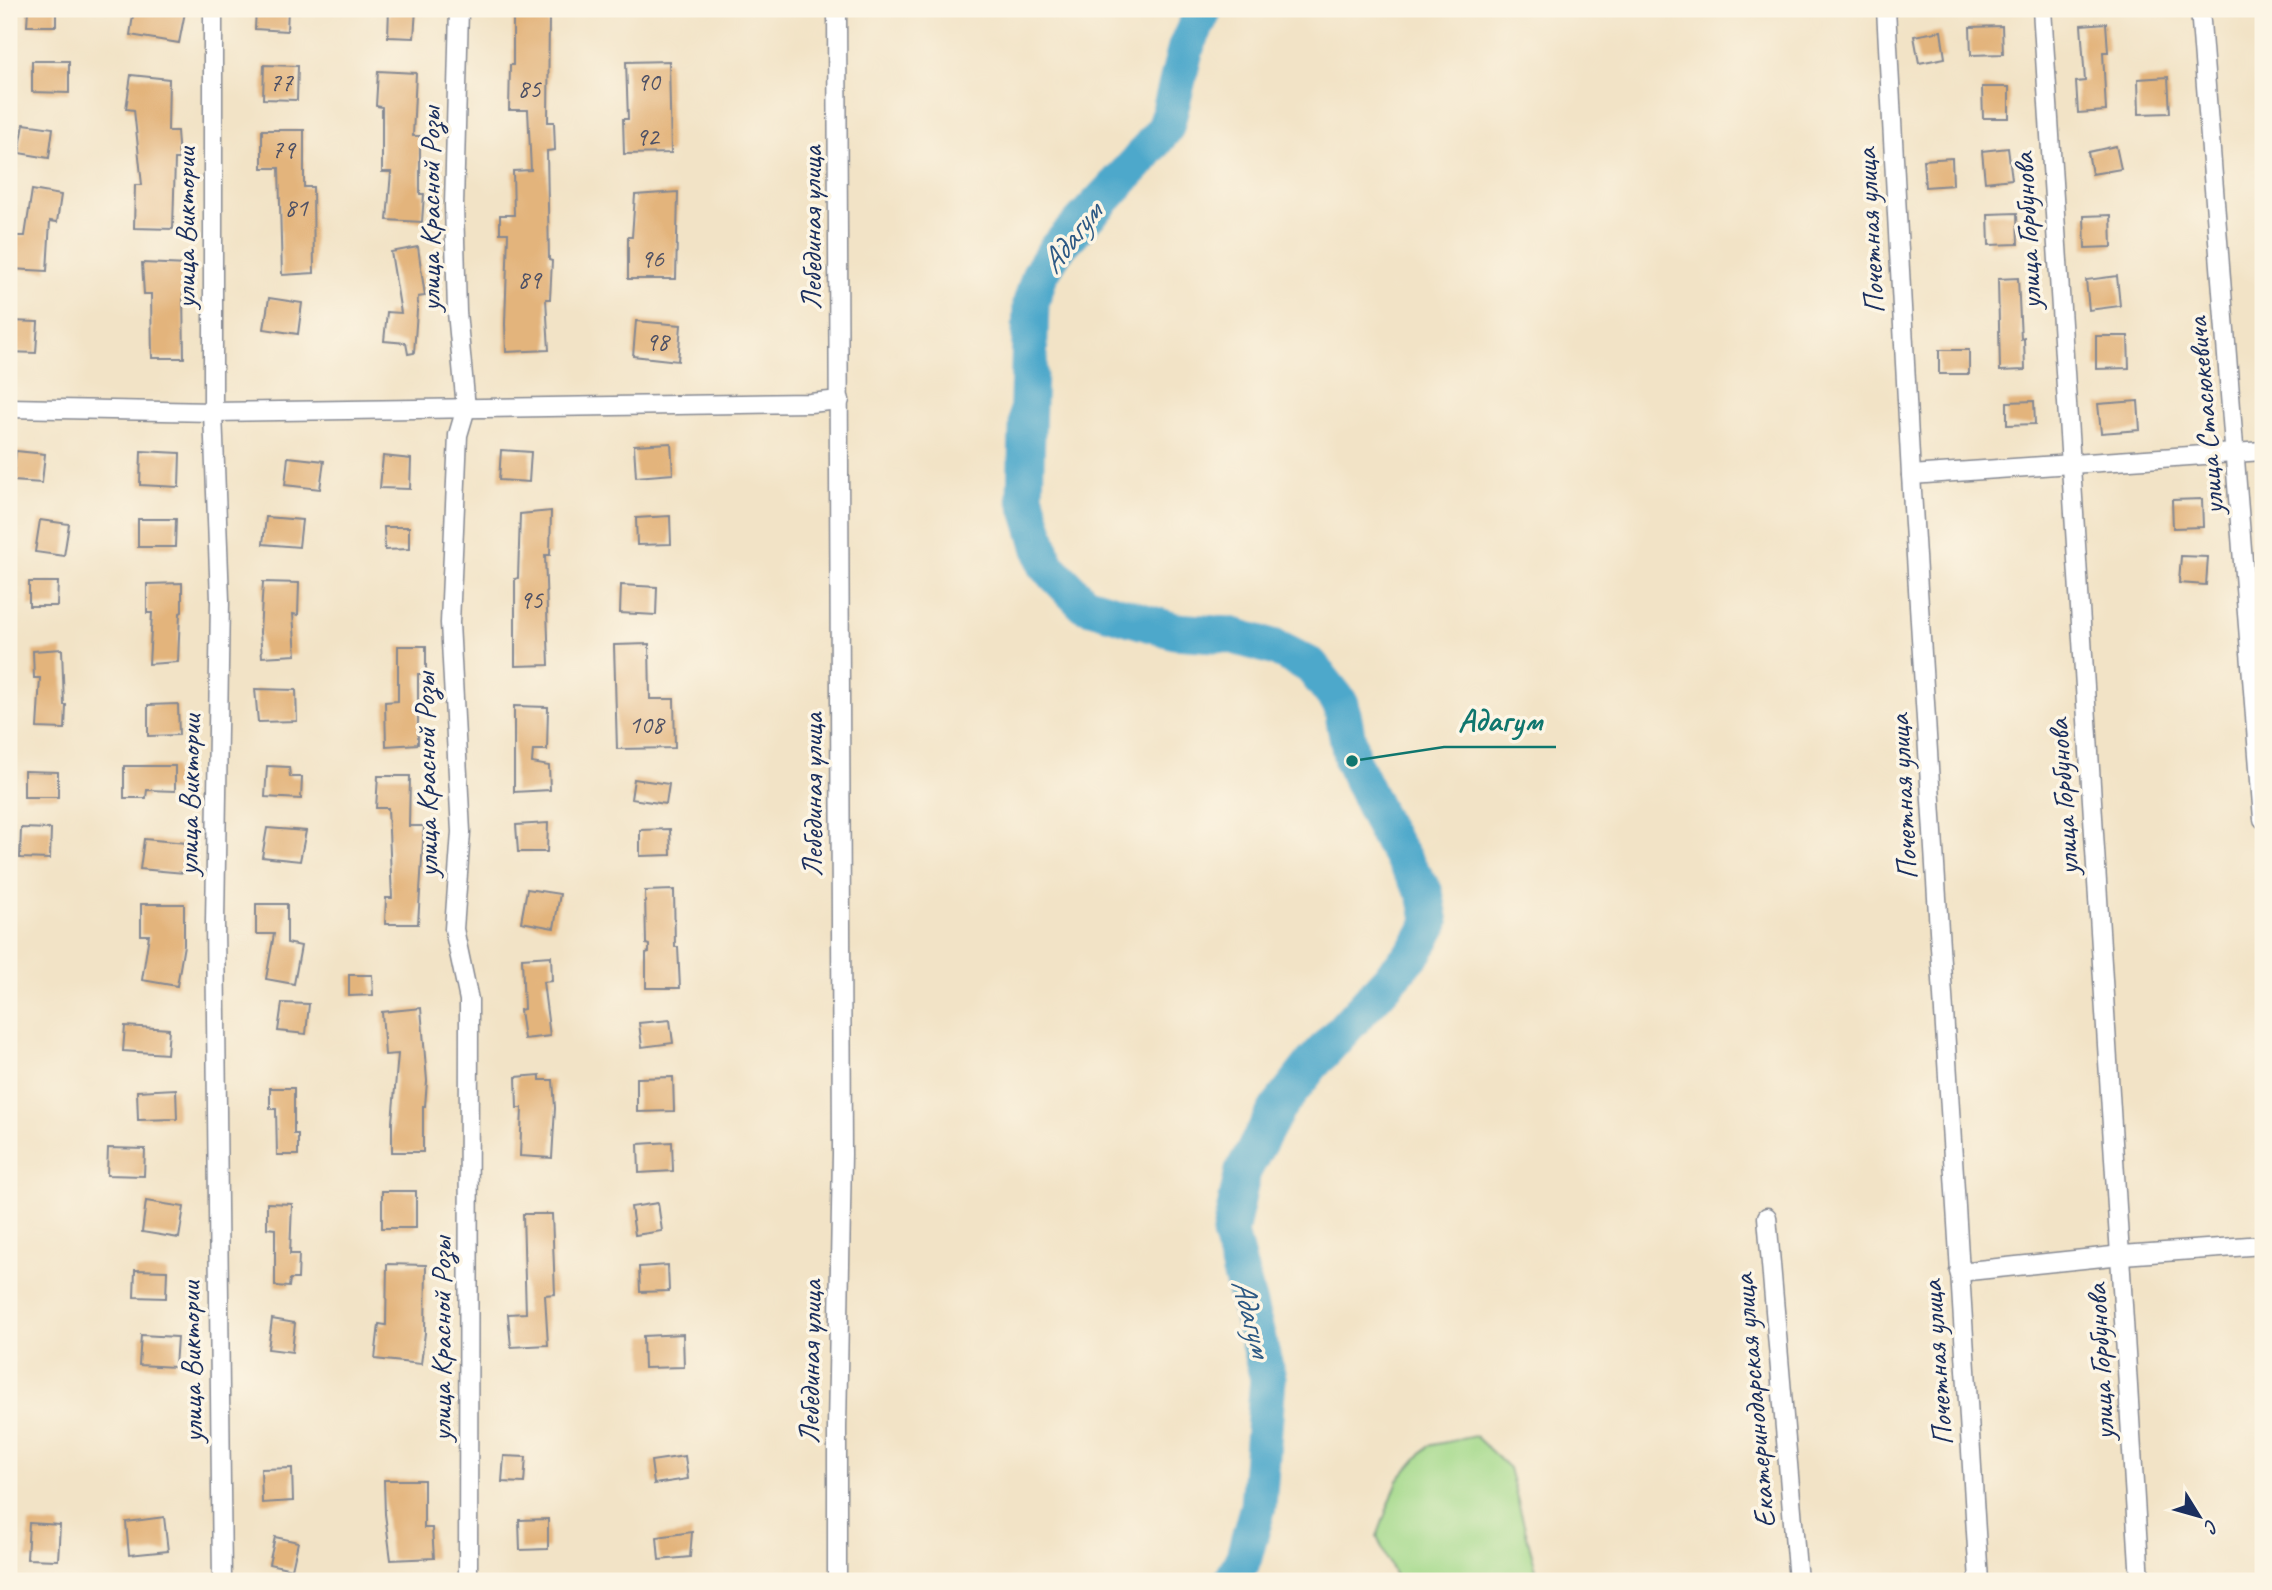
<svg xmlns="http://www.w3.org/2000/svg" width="2272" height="1590" viewBox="0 0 2272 1590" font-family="Caveat,sans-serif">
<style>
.green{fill:#a3d98a;stroke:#5f8474;stroke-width:2}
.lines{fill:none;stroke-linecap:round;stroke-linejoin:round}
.river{stroke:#4ea8cb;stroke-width:37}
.building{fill:#e3b47b}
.minor-casing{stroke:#868992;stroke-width:21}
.minor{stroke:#fff;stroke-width:18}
.labels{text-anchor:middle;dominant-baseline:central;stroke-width:7;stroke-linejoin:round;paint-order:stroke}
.number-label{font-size:26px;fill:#4d5065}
.street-label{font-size:30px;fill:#1b2f5e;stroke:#fcf5e5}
.water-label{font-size:32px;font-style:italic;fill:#2d5984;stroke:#fcf5e5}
.leader{fill:none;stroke:#0f766e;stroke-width:2.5}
.callout-dot{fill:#0f766e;stroke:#fcf5e5;stroke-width:2.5}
.callout-label{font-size:32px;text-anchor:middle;font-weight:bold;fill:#0f766e;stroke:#fcf5e5;stroke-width:7;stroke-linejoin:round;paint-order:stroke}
</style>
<rect width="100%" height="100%" fill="#fcf5e5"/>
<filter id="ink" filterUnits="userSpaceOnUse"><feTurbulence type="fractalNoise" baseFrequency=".0143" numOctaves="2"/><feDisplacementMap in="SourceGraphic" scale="14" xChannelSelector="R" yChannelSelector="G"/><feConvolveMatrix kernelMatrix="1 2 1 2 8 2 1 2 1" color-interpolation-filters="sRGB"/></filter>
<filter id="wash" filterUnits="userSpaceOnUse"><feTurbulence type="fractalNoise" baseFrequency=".00686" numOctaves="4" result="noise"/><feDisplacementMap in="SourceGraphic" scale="28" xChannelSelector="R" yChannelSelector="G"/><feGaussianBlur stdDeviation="1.57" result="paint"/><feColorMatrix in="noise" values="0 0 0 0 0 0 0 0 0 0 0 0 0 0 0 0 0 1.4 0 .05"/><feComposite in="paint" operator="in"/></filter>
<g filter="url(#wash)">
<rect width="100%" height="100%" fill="#f2e3c6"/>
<polygon class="green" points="1475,1436 1509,1468 1539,1581 1397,1581 1377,1537 1398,1480 1428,1446"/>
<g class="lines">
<polyline class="river" points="1204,9 1186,47 1166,127 1136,164 1056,249 1040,274 1031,303 1025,496 1046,565 1084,604 1175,631 1230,635 1276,648 1311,666 1341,704 1352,761 1386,832 1425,893 1431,923 1416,950 1312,1064 1277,1109 1243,1171 1230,1233 1268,1378 1258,1506 1244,1557 1232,1581"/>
</g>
<g id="blocks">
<g class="building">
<polygon points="28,9 56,9 56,26 27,26"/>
<polygon points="134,9 163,9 185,12 179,43 130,35"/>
<polygon points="256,9 288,9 287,31 255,29"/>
<polygon points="389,9 416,9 414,38 388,37"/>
<polygon points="513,14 549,14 548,122 554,122 555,150 547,151 549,260 552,261 550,299 546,299 549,350 506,352 505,324 508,233 500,233 500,215 514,215 513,171 531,170 528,110 509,110 510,65 513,65"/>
<polygon points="2106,23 2108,52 2103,52 2106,111 2078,113 2076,82 2085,81 2081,25"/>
<polygon points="2002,26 2003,54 1971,55 1970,27"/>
<polygon points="1941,31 1945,58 1919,63 1914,36"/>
<polygon points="32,61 69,61 69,93 32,92"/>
<polygon points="669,61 671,153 624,154 623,119 628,119 626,62"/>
<polygon points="264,65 298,66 297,100 263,99"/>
<polygon points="378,71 416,73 413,136 420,136 420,194 424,194 422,222 387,220 391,172 382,172 382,107 376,106"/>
<polygon points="131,75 169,79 168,131 177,131 179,159 175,159 173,229 134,228 135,185 142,185 134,110 126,109"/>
<polygon points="2168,77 2170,113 2139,114 2138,79"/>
<polygon points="1982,87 2009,87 2009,118 1983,118"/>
<polygon points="24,124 53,128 49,158 19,153"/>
<polygon points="262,130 304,130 304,187 313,187 314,273 282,275 279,168 262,168"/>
<polygon points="2116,146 2121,169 2092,174 2088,152"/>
<polygon points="2008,148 2012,179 1985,182 1982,151"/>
<polygon points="1952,158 1953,185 1925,187 1923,160"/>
<polygon points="32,190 61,195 57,222 50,221 47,271 11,269 12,236 25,236"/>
<polygon points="678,192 676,279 628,279 628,237 632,237 635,195"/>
<polygon points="2017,213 2018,244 1989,245 1988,214"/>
<polygon points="2111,215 2112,247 2085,248 2084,216"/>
<polygon points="418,247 425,296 418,297 414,353 408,354 406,343 384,341 387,312 401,313 391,252"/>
<polygon points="142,263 188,265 187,294 183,294 184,358 152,358 151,294 144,294"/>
<polygon points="2117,276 2120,306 2089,310 2086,280"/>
<polygon points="2018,278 2021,339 2024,338 2025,370 2000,371 1998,279"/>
<polygon points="269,298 302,303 298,334 264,329"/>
<polygon points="9,321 38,322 36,353 9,352"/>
<polygon points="636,321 681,325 678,361 633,356"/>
<polygon points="2096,336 2128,336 2129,368 2096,369"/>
<rect x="1939" y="350" width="30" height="24"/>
<polygon points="2034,401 2035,424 2007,425 2007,402"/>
<polygon points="2138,401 2140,430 2101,433 2098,404"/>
<polygon points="671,443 673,474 636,477 634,445"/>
<polygon points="501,450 531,452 529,482 499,480"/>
<polygon points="16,451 45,454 42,483 13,481"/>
<polygon points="141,451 180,453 179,487 140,485"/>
<polygon points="383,456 411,459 410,489 380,488"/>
<polygon points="288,457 324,461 320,489 285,485"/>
<polygon points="2202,499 2203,527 2173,528 2172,500"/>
<polygon points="551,511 550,555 545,555 549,665 515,666 515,579 518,578 520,514"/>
<polygon points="670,516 671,544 637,545 636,518"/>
<polygon points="266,517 302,520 299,547 263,544"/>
<polygon points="138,519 176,519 175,547 138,547"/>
<polygon points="40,520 69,524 64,556 35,552"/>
<polygon points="384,527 409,527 409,549 385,550"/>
<polygon points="2181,556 2208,557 2206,585 2179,583"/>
<polygon points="29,582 58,582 57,606 29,606"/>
<polygon points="263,582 299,583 298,615 293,614 296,655 262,657 260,632"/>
<polygon points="182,583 182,612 180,613 178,662 149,664 152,613 147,613 147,584"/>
<polygon points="621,585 657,587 656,615 620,613"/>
<polygon points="649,644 650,699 674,699 675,748 617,749 614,645"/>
<polygon points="398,646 426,646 426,674 418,674 418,744 386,746 385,702 398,701"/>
<polygon points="62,649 64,705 66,705 65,729 37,728 40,678 34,678 33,651"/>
<polygon points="255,689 296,690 297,721 258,722"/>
<polygon points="178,704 179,735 148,736 148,705"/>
<polygon points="514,706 548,707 547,750 533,750 532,763 549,766 550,790 514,792"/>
<polygon points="124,766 175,766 175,791 147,790 146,798 124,798"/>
<polygon points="267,766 289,767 290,777 302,777 301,799 265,797"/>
<polygon points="24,771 58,772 58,797 24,797"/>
<polygon points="378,776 410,776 409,826 424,826 418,924 385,924 386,898 392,898 388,808 376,808"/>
<polygon points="634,779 669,784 666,804 631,799"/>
<polygon points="548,823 547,852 518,852 516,825"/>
<polygon points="21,828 51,829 50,859 20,858"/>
<polygon points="267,828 306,831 300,861 262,857"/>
<polygon points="670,829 671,855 640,856 640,830"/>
<polygon points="144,839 186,843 184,873 140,869"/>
<polygon points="527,889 560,894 554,928 521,922"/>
<polygon points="674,890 675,947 678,947 680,988 646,988 646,953 649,952 649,945 646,944 645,891"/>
<polygon points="141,904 184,904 184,945 177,986 142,980 149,935 141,935"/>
<polygon points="256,904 287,904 287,943 301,946 294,984 266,979 274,934 256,934"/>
<polygon points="551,956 552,981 543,982 550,1036 524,1039 520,1010 524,1009 522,958"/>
<polygon points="349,975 372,975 373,995 349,996"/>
<polygon points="282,1003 309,1004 306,1034 278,1031"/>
<polygon points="421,1008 427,1081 425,1106 423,1106 423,1152 392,1152 392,1122 398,1054 385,1055 382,1012"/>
<polygon points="670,1020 673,1043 642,1047 639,1023"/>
<polygon points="125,1026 169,1029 167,1054 123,1051"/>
<polygon points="540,1075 540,1080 553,1080 555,1108 552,1158 520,1156 522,1108 517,1108 516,1077"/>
<polygon points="673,1077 674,1111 637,1112 637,1078"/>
<polygon points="270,1088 294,1088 294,1134 298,1134 298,1155 277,1155 276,1109 270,1109"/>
<polygon points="176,1089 177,1119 138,1120 137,1091"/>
<polygon points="672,1142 673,1171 639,1173 638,1144"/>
<polygon points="108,1148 145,1149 144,1176 107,1175"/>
<rect x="382" y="1191" width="34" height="37"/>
<polygon points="146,1201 184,1207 179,1238 142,1232"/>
<polygon points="267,1203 292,1204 290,1254 299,1254 298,1279 290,1279 289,1287 275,1286 275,1229 267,1228"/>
<polygon points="658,1203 662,1231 635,1235 631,1207"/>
<polygon points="523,1214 552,1214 555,1294 545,1295 548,1345 511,1347 508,1314 526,1313"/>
<polygon points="387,1264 426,1265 425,1333 421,1364 375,1359 379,1324 386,1325"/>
<polygon points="668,1265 669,1291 640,1292 639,1267"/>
<polygon points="135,1270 167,1271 166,1298 134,1297"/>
<polygon points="272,1319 295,1323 292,1352 268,1349"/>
<polygon points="683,1334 684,1367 644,1368 643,1336"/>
<polygon points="141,1335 177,1337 175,1367 139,1365"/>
<polygon points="504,1456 526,1457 524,1483 502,1482"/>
<polygon points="685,1456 688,1479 654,1484 651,1461"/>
<polygon points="292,1468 293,1501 262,1503 261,1469"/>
<polygon points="384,1480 424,1480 424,1528 432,1528 434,1558 391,1560 385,1514"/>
<polygon points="164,1517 168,1551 129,1555 126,1522"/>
<polygon points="548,1519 548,1549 520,1550 519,1520"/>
<polygon points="29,1523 60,1525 58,1560 27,1559"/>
<polygon points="692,1532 690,1557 659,1560 657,1537"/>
<polygon points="275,1537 298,1542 292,1569 269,1564"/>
</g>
</g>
</g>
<g filter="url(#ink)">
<use href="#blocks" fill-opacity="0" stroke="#868992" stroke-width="2"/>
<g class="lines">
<defs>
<g id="minor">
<polyline points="213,9 213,412 220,600 215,923 222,1581"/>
<polyline points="459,9 454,205 457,312 466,408 458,435 450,623 461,832 454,929 469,1000 468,1581"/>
<polyline points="1886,9 1911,475 1979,1581"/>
<path d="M2042,9C2073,533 2112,1057 2140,1581"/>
<polyline points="2200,9 2263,819"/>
<polyline points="9,408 213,412 810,403 840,400"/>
<polyline points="1911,475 2263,451"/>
<polyline points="1767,1217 1798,1581"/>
<polyline points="1959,1272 2122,1255 2263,1245"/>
<polyline points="837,1581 837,1428 842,1154 837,9"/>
</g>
</defs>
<use href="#minor" class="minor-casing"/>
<use href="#minor" class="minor"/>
</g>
</g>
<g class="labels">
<g class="number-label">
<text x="648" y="81">90</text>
<text x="281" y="82">77</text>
<text x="529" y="88">85</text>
<text x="647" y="136">92</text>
<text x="283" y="149">79</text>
<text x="296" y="207">81</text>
<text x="652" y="258">96</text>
<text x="529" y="279">89</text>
<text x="657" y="341">98</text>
<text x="531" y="599">95</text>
<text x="646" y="724">108</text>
</g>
<g class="street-label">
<text transform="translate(430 209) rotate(-90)">улица Красной Розы</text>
<text transform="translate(185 228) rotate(-90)">улица Виктории</text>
<text transform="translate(811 228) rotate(-90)">Лебединая улица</text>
<text transform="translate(1870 231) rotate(-93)">Почетная улица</text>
<text transform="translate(2027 231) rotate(-93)">улица Горбунова</text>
<text transform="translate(2205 416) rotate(-95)">улица Стасюкевича</text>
<text transform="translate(426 775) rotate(-91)">улица Красной Розы</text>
<text transform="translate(189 795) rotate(-89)">улица Виктории</text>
<text transform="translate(812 795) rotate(-90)">Лебединая улица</text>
<text transform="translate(1903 797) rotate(-93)">Почетная улица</text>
<text transform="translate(2063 797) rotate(-94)">улица Горбунова</text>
<text transform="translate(441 1339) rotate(-90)">улица Красной Розы</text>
<text transform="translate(191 1362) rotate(-91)">улица Виктории</text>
<text transform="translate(810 1362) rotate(-89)">Лебединая улица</text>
<text transform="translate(2100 1362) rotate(-93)">улица Горбунова</text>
<text transform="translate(1937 1363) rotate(-94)">Почетная улица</text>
<text transform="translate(1754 1401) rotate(-95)">Екатеринодарская улица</text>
</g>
<g class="water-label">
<text transform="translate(1071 238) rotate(-52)">Адагум</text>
<text transform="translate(1252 1317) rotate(75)">Адагум</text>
</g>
</g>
<path class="leader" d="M1352 761L1444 747H1556"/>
<circle class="callout-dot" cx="1352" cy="761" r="7"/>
<g class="callout-label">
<text x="1500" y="731">Адагум</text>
</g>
<rect width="2272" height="1590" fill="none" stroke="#fcf5e5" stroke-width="35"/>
<g transform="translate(2199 1516) rotate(127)" stroke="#fcf5e5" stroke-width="5" paint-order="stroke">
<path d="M0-5L12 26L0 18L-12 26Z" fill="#1b2f5e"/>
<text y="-10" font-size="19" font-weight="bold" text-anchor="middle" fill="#1b2f5e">С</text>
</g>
</svg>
